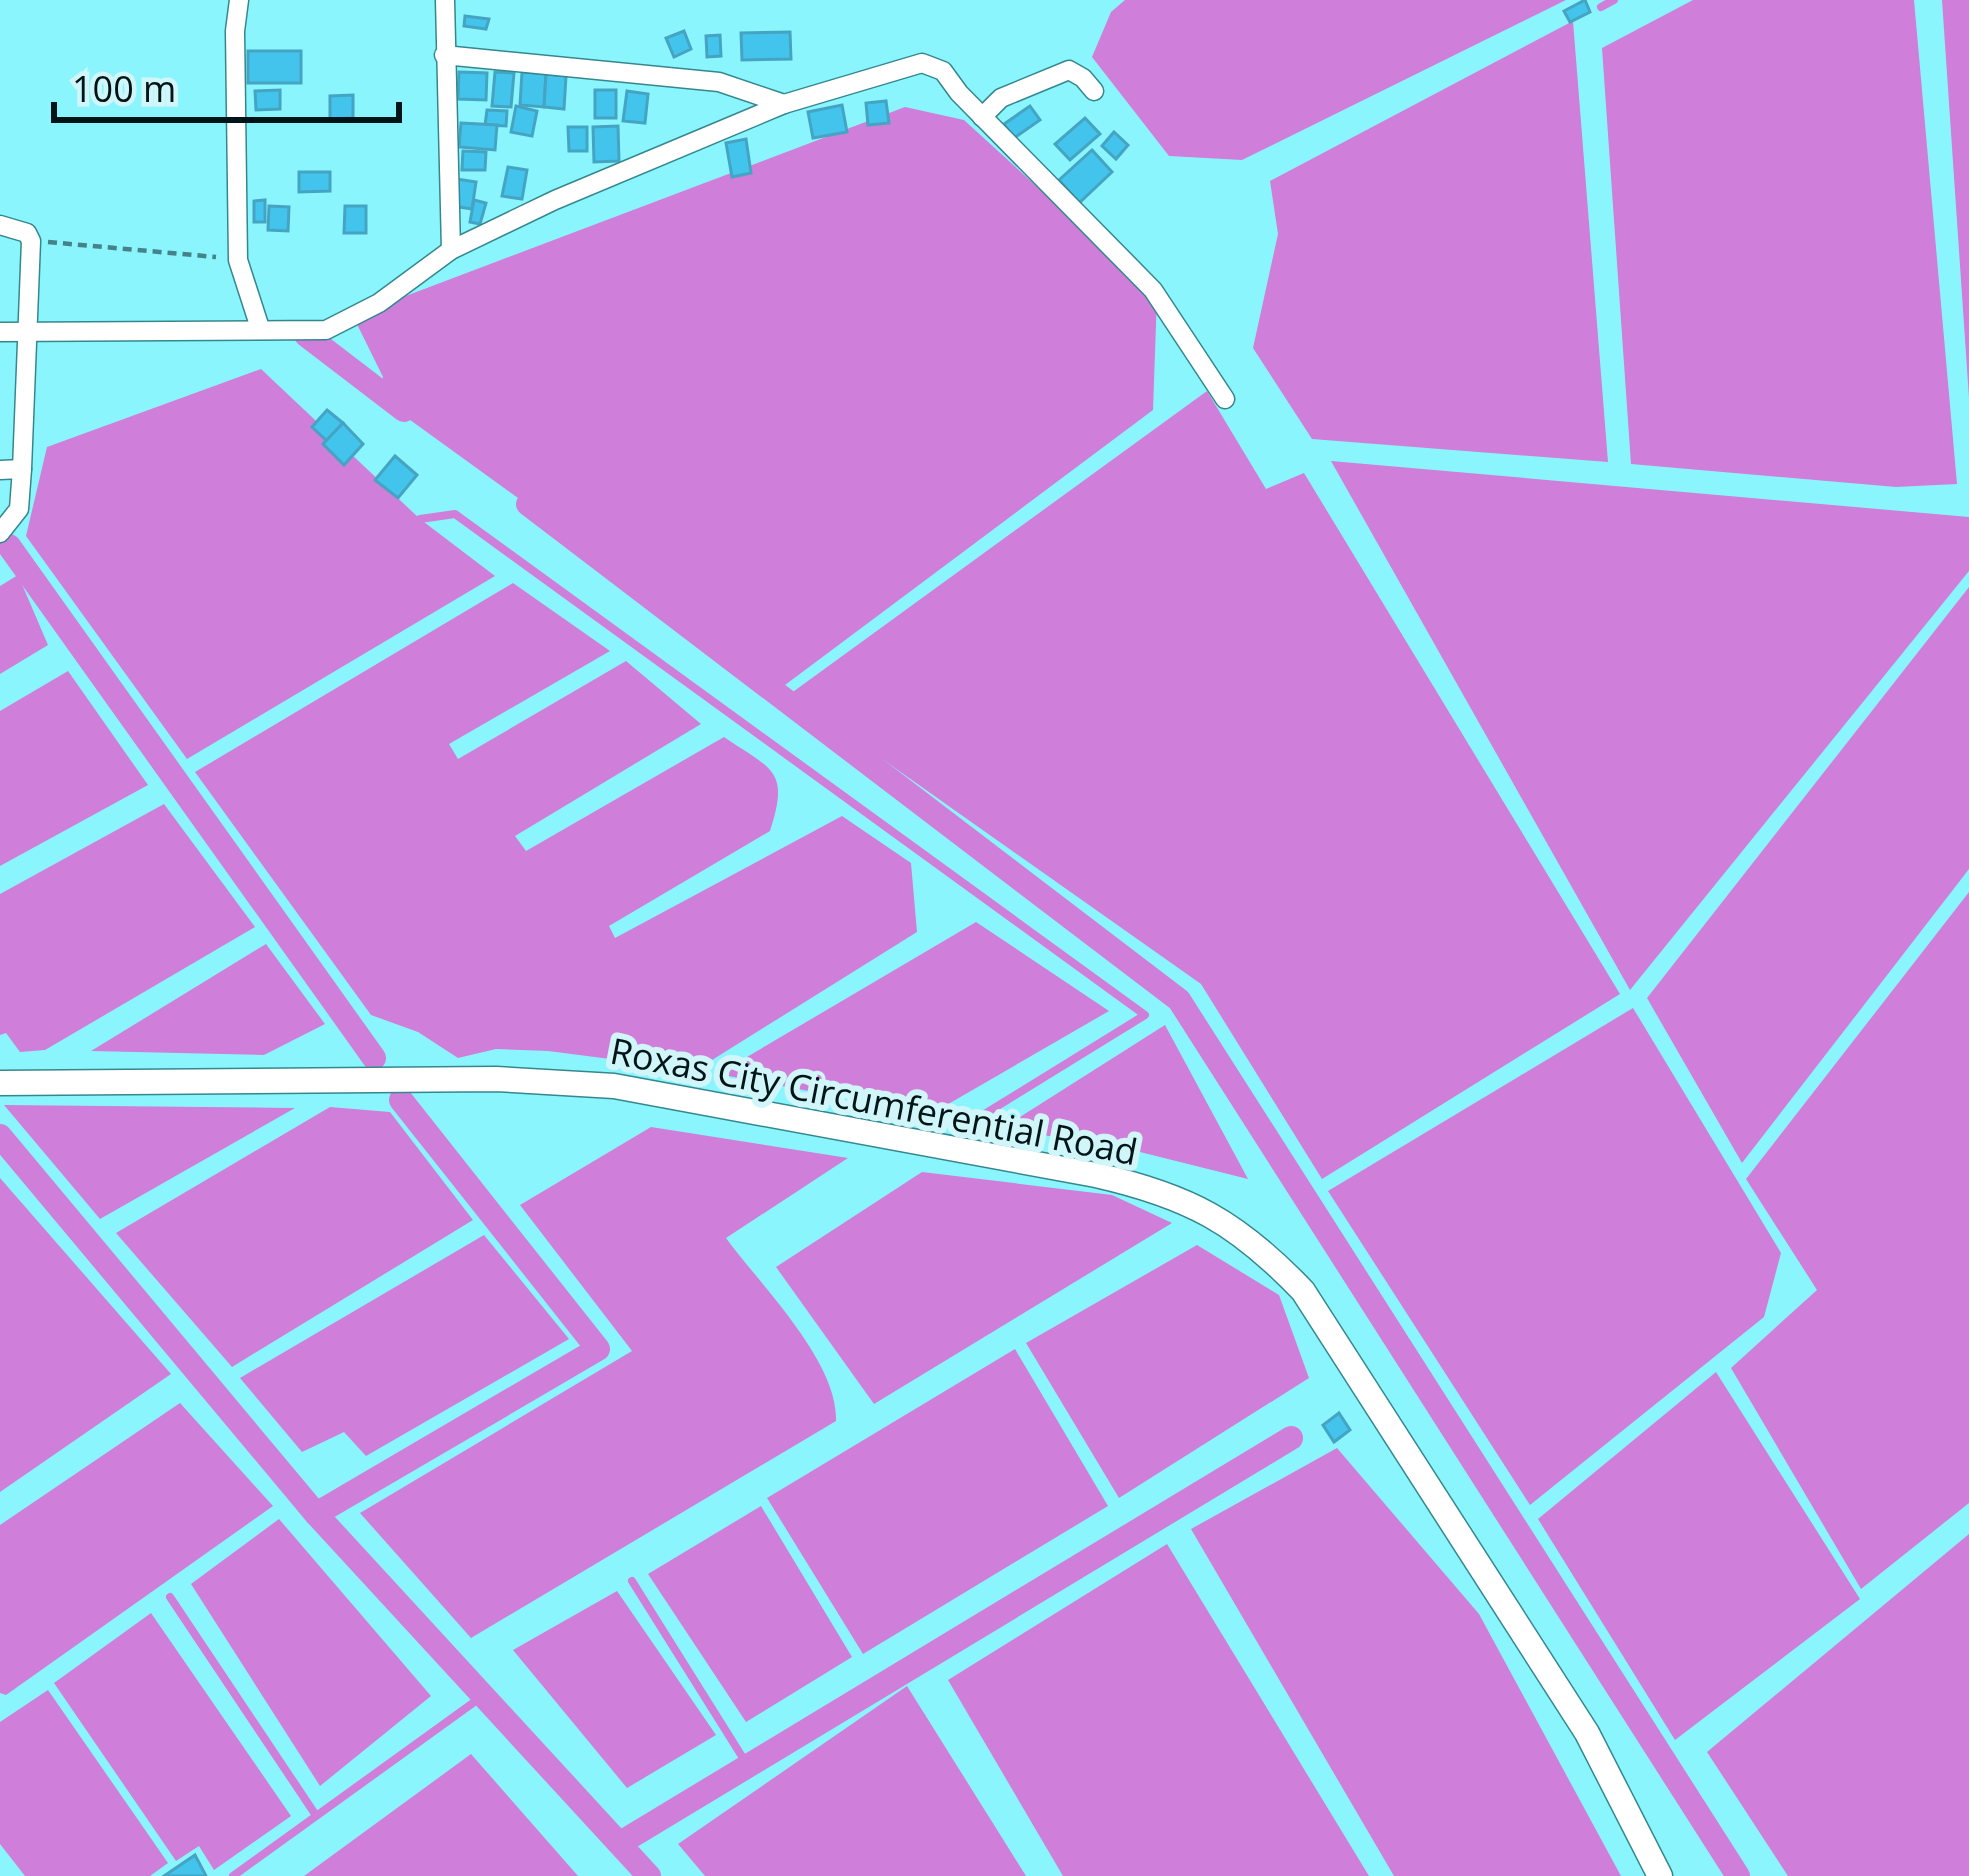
<svg xmlns="http://www.w3.org/2000/svg" width="1969" height="1876" viewBox="0 0 1969 1876" font-family="'Open Sans',sans-serif">
<style>
.water{fill:#cf7eda}
.lines{fill:none;stroke-linecap:round;stroke-linejoin:round}
.stream{stroke:#cf7eda;stroke-width:8}
.canal{stroke:#cf7eda;stroke-width:24}
.building{fill:#43c4ed;stroke:#46a4c3;stroke-width:3}
.street-casing{stroke:#35878e;stroke-width:21}
.secondary-casing{stroke:#35878e;stroke-width:27}
.path{stroke:#448389;stroke-width:4.5;stroke-dasharray:9 6;stroke-linecap:butt}
.street{stroke:#fff;stroke-width:18}
.secondary{stroke:#fff;stroke-width:24}
.labels{text-anchor:middle;dominant-baseline:central;stroke-width:12;stroke-linejoin:round;paint-order:stroke}
.street-label{font-size:36px;fill:#001517;stroke:#d0f6fa}
</style>
<rect width="100%" height="100%" fill="#8bf5fe"/>
<g class="water">
<polygon points="1125,0 1566,0 1242,160 1169,156 1092,57 1111,12"/>
<polygon points="1693,0 1914,0 1957,484 1896,487 1631,464 1602,48"/>
<polygon points="1942,0 1969,0 1969,398"/>
<polygon points="1573,21 1608,462 1312,439 1253,348 1278,234 1270,181"/>
<polygon points="905,107 964,120 1157,296 1153,410 781,688 377,396 383,377 353,316"/>
<polygon points="261,369 420,519 495,576 187,759 26,536 47,447"/>
<polygon points="1207,391 1266,489 1304,473 1620,994 1322,1179 1201,984 790,694"/>
<polygon points="1331,461 1969,517 1969,571 1630,990"/>
<polygon points="18,575 48,645 0,674 0,586"/>
<path d="M513,583L610,651L449,744L458,759L626,661L701,724L515,836L526,851L724,737C772,770 790,769 770,831L609,926L615,938L842,816L911,863L917,932L696,1070L548,1051L496,1049L458,1058L418,1032L371,1015L195,772Z"/>
<polygon points="1969,587 1969,869 1742,1163 1647,998"/>
<polygon points="68,671 148,785 0,866 0,711"/>
<polygon points="164,804 255,927 45,1050 20,1052 6,1033 0,1035 0,894"/>
<polygon points="1969,892 1969,1503 1861,1589 1731,1368 1817,1290 1746,1179"/>
<polygon points="976,922 1109,1011 931,1114 718,1074"/>
<polygon points="266,944 325,1024 264,1055 91,1051"/>
<polygon points="1633,1008 1781,1253 1764,1317 1530,1505 1328,1191"/>
<polygon points="1165,1025 1248,1179 1112,1145 1001,1129"/>
<polygon points="4,1105 295,1108 100,1219"/>
<polygon points="330,1107 390,1112 473,1220 232,1367 116,1233"/>
<path d="M651,1127L848,1158L726,1238C761,1286 838,1361 836,1421L471,1638L360,1513L632,1351L520,1205Z"/>
<polygon points="922,1172 1112,1195 1172,1223 874,1404 776,1267"/>
<polygon points="0,1178 171,1374 0,1492"/>
<polygon points="484,1235 569,1339 366,1456 344,1432 302,1452 240,1378"/>
<polygon points="1197,1245 1279,1295 1309,1378 1119,1498 1026,1343"/>
<polygon points="1015,1349 1108,1506 863,1654 767,1498"/>
<polygon points="1716,1372 1860,1599 1675,1740 1538,1519"/>
<polygon points="180,1403 273,1506 6,1695 0,1693 0,1525"/>
<polygon points="1337,1448 1479,1614 1621,1876 1394,1876 1191,1529"/>
<polygon points="761,1506 852,1657 746,1722 648,1574"/>
<polygon points="279,1519 431,1696 320,1786 191,1584"/>
<polygon points="1969,1534 1969,1876 1788,1876 1707,1752"/>
<polygon points="1167,1544 1369,1876 1063,1876 948,1680"/>
<polygon points="617,1591 716,1735 627,1788 513,1650"/>
<polygon points="151,1613 291,1816 214,1870 199,1846 176,1861 54,1683"/>
<polygon points="907,1686 1026,1876 705,1876 678,1844"/>
<polygon points="48,1690 168,1863 150,1876 25,1876 0,1844 0,1722"/>
<polygon points="471,1754 578,1876 304,1876"/>
</g>
<g class="lines">
<g class="stream">
<polyline points="1601,7 1614,0"/>
<polyline points="420,519 455,514 1145,1015 970,1123"/>
<polyline points="632,1581 748,1766"/>
<polyline points="170,1597 315,1814"/>
<polyline points="233,1876 484,1695"/>
</g>
<g class="canal">
<polyline points="306,335 404,410"/>
<polyline points="528,504 1179,1000 1738,1876"/>
<polyline points="9,546 374,1058"/>
<polyline points="0,1136 316,1514 649,1876"/>
<polyline points="316,1514 598,1349 401,1100"/>
<polyline points="622,1842 1291,1438"/>
</g>
</g>
<g class="building">
<polygon points="1585,0 1590,12 1570,22 1564,11"/>
<polygon points="465,16 489,19 486,29 464,26"/>
<polygon points="684,31 691,49 674,57 666,38"/>
<polygon points="790,32 791,59 742,60 741,33"/>
<polygon points="720,35 721,56 707,57 706,36"/>
<rect x="248" y="51" width="53" height="32"/>
<polygon points="459,72 487,73 486,100 458,99"/>
<polygon points="495,72 514,73 511,107 492,106"/>
<polygon points="522,72 546,74 544,107 520,105"/>
<polygon points="546,74 566,76 564,109 544,107"/>
<polygon points="280,90 280,109 256,110 255,91"/>
<rect x="595" y="90" width="21" height="28"/>
<polygon points="627,91 648,94 645,123 623,121"/>
<polygon points="353,95 353,118 330,119 330,96"/>
<polygon points="886,101 889,123 868,125 866,103"/>
<polygon points="842,105 847,132 813,138 808,112"/>
<polygon points="516,106 537,111 532,136 511,132"/>
<polygon points="1030,106 1040,120 1014,138 1004,124"/>
<polygon points="487,110 507,111 506,126 485,125"/>
<polygon points="1085,118 1100,134 1070,160 1055,144"/>
<polygon points="461,123 497,125 495,150 459,147"/>
<polygon points="618,126 619,161 594,162 593,127"/>
<polygon points="568,127 587,127 587,151 569,151"/>
<polygon points="1114,132 1128,145 1116,159 1102,146"/>
<polygon points="746,139 751,173 732,177 726,143"/>
<polygon points="1092,150 1112,172 1079,203 1059,180"/>
<polygon points="463,151 486,152 485,170 462,170"/>
<polygon points="508,167 527,170 522,199 502,196"/>
<polygon points="299,172 330,172 330,191 299,192"/>
<polygon points="457,179 476,182 472,209 453,206"/>
<polygon points="265,200 265,222 254,222 254,201"/>
<polygon points="474,200 486,203 480,224 470,222"/>
<polygon points="269,206 289,207 288,231 268,230"/>
<polygon points="345,206 366,206 366,233 344,233"/>
<polygon points="327,410 343,423 327,441 312,427"/>
<polygon points="343,423 363,444 344,465 323,444"/>
<polygon points="395,456 417,475 398,498 375,480"/>
<polygon points="1339,1413 1350,1430 1334,1442 1323,1425"/>
<polygon points="195,1855 206,1876 164,1876"/>
</g>
<g class="lines">
<defs>
<g id="street">
<polyline points="239,0 235,31 238,260 260,328"/>
<polyline points="445,0 451,250"/>
<polyline points="444,55 719,82 784,104"/>
<polyline points="982,117 1001,98 1069,70 1083,78 1094,91"/>
<polyline points="0,225 27,233 31,241 22,469 0,470"/>
<polyline points="0,332 326,330 379,303 451,250 555,200 784,104 922,63 943,71 959,93 1153,290 1225,399"/>
<polyline points="0,533 19,509 22,469"/>
</g>
<path id="secondary" d="M0,1083L496,1079L614,1086L1096,1175C1189,1196 1237,1222 1303,1291L1587,1733L1660,1876"/>
</defs>
<use href="#street" class="street-casing"/>
<use href="#secondary" class="secondary-casing"/>
<polyline class="path" points="48,242 216,257"/>
<use href="#street" class="street"/>
<use href="#secondary" class="secondary"/>
</g>
<g class="labels">
<g class="street-label">
<text transform="translate(874 1101) rotate(11)">Roxas City Circumferential Road</text>
</g>
</g>
<path d="M54 102v18h345v-18" fill="none" stroke="#001517" stroke-width="6"/>
<text x="72" y="102" font-size="36" fill="#001517" stroke="#d0f6fa" stroke-width="9" paint-order="stroke">100 m</text>
</svg>
